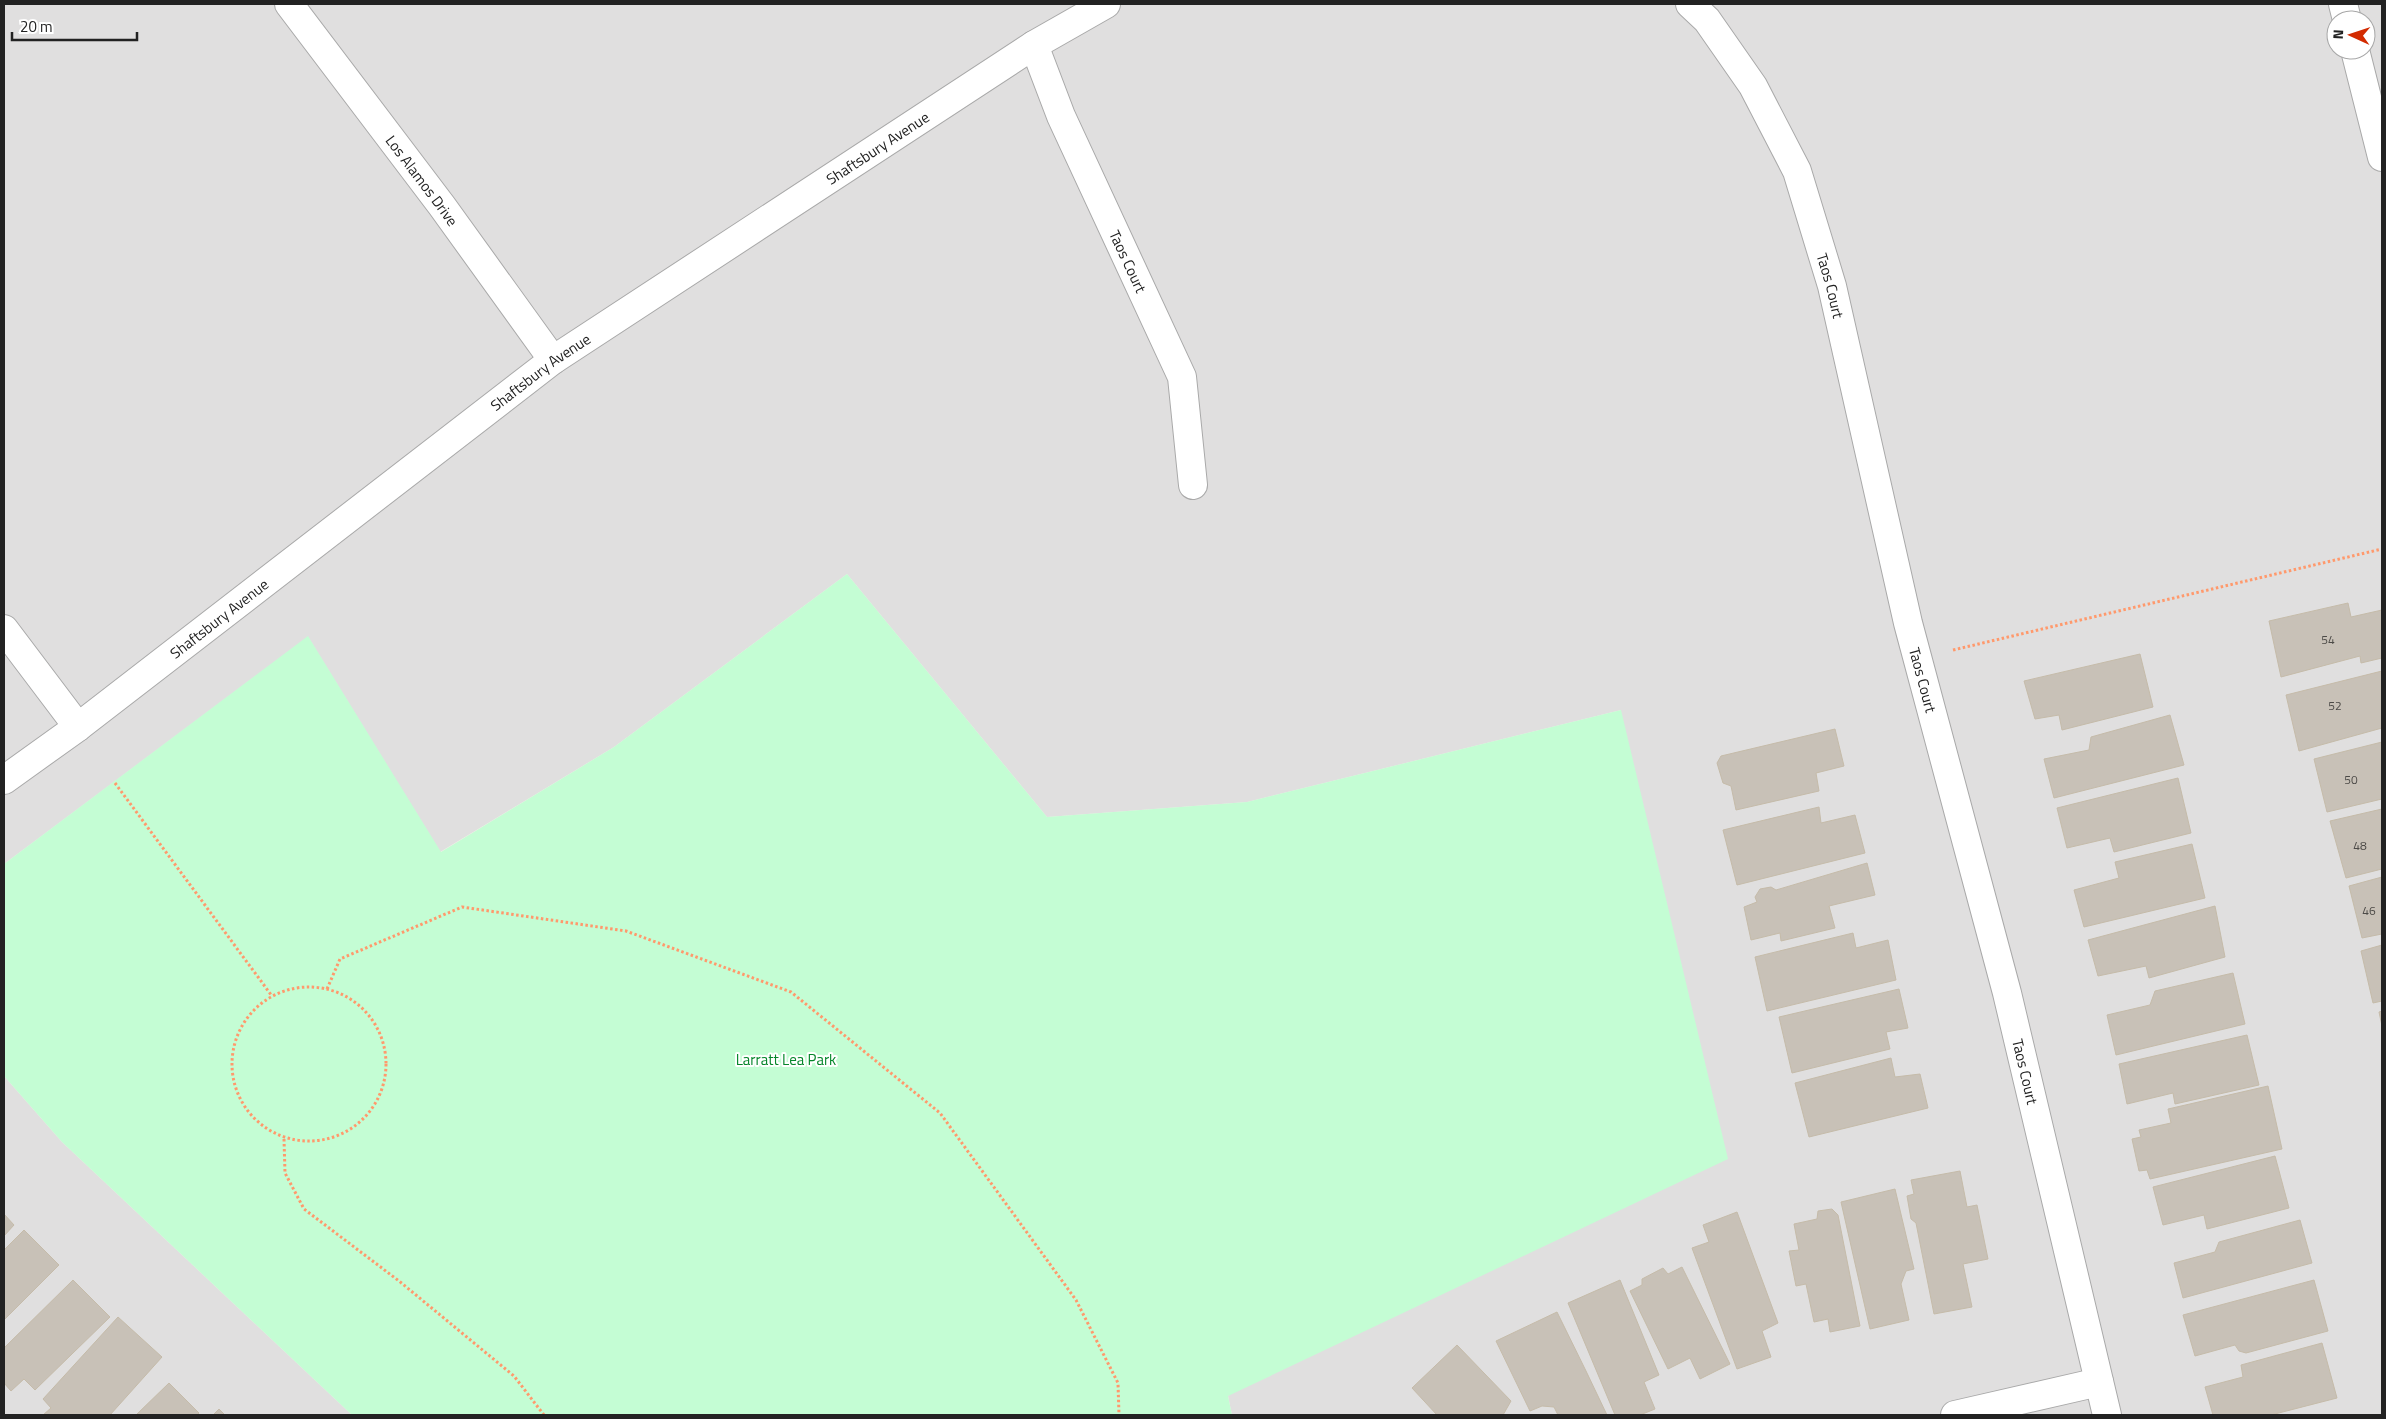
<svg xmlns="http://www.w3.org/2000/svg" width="2386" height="1419" viewBox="0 0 2386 1419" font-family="'Titillium Web',sans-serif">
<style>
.residential{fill:#e0dfdf;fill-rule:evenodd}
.park{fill:#c4fdd4}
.building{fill:#c8c1b7;stroke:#c5bba9}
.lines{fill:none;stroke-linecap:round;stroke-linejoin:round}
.minor-casing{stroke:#a9a9a9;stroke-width:30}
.tertiary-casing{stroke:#a9a9a9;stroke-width:30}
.path{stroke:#ff996c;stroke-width:3;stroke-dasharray:2.5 2.5;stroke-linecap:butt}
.minor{stroke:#fff;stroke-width:28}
.tertiary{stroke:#fff;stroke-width:28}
.labels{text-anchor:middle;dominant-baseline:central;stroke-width:4;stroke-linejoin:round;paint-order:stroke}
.number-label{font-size:12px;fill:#4c4a47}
.street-label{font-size:15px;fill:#222;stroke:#fff}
.park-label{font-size:15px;fill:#05862a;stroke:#fff}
</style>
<rect width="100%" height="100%" fill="#f2f1e8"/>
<g class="residential">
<path d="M4,4H2382V1415H1232L1228,1396L1621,710L1247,802L1047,817L847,574L614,747L440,852L308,637L4,864ZM2336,20H2366V50H2336Z"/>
<polygon points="4,1076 62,1142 352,1415 4,1415"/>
</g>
<polygon class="park" points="847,574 1047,817 1247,802 1621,710 1728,1159 1228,1396 1232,1415 352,1415 62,1142 4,1076 4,864 308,636 441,852 614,747"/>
<g class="building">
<polygon points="2348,603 2351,617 2382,610 2382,658 2361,663 2360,656 2281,677 2269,621"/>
<polygon points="2140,654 2153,707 2062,730 2059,715 2035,719 2024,681"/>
<polygon points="2382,671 2382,728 2299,751 2286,695"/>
<polygon points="2170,715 2184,765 2054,798 2044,759 2089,750 2091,737"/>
<polygon points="1835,729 1844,766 1816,773 1819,791 1736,810 1731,786 1723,783 1717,763 1721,756"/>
<polygon points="2382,742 2382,799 2327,812 2314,759"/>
<polygon points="2178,778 2191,833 2114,852 2110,838 2067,848 2057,808"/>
<polygon points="1819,807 1821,823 1855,815 1865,853 1737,885 1723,830"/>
<polygon points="2382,809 2382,869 2346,878 2330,821"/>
<polygon points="2192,844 2205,898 2084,927 2074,890 2119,878 2115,862"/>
<polygon points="1867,863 1875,895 1829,906 1835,928 1781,941 1780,933 1751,940 1744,907 1757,902 1755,897 1760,889 1771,887 1776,890"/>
<polygon points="2382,877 2382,934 2362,938 2349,886"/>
<polygon points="2215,906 2225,957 2149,978 2146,966 2098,976 2088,940"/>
<polygon points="1853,933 1856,948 1888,940 1896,980 1767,1011 1755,957"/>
<polygon points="2382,945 2382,1001 2373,1003 2361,951"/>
<polygon points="2233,973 2245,1024 2116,1055 2107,1015 2150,1005 2155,991"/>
<polygon points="1899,989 1908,1028 1886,1032 1890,1049 1792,1073 1779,1017"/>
<polygon points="2382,1011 2382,1026 2379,1012"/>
<polygon points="2247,1035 2259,1085 2175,1104 2173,1093 2127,1104 2119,1064"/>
<polygon points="1891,1058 1895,1077 1920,1074 1928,1108 1809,1137 1795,1083"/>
<polygon points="2268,1086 2282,1149 2150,1179 2147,1170 2139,1171 2132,1139 2141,1137 2139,1130 2171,1123 2168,1109"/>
<polygon points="2275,1156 2289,1208 2207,1229 2204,1215 2163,1225 2153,1187"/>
<polygon points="1960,1171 1967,1207 1977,1205 1988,1259 1963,1264 1972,1307 1934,1314 1916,1223 1911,1219 1907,1196 1914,1194 1911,1180"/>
<polygon points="1895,1189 1914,1269 1906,1271 1901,1284 1909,1320 1870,1329 1841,1202"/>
<polygon points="1832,1209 1838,1215 1860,1326 1830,1332 1828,1319 1814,1322 1806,1284 1796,1286 1789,1251 1799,1250 1794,1224 1817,1219 1818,1211"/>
<polygon points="1737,1212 1778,1323 1762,1331 1771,1357 1737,1369 1692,1248 1709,1242 1703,1225"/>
<polygon points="4,1214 14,1225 4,1236"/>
<polygon points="2300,1220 2312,1263 2183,1298 2174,1263 2215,1252 2219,1242"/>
<polygon points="24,1230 59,1265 4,1320 4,1250"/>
<polygon points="1682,1267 1730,1364 1700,1379 1690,1358 1668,1369 1630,1291 1642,1285 1642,1279 1663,1268 1668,1274"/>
<polygon points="73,1280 110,1317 35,1390 24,1379 11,1391 4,1383 4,1348"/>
<polygon points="1620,1280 1659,1375 1644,1382 1655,1409 1640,1415 1615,1415 1568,1303"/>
<polygon points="2314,1280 2328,1331 2246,1353 2239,1351 2235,1345 2195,1356 2183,1315"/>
<polygon points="1557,1312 1586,1371 1607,1415 1558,1415 1554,1407 1542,1406 1530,1411 1496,1341"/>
<polygon points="118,1317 162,1357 110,1415 43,1415 51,1408 43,1399"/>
<polygon points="2322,1343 2337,1398 2271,1415 2213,1415 2205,1387 2243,1377 2241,1365"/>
<polygon points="1457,1345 1511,1401 1503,1415 1437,1415 1412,1388"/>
<polygon points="169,1383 199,1413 197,1415 136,1415"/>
<polygon points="219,1409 225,1415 213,1415"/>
</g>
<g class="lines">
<defs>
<g id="minor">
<path id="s1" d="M289,4L442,206L553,360"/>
<path id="s2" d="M1690,4L1707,20L1753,86L1797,171L1832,286L1908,623L2007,993L2107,1415"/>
<polyline points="2343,4 2347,20"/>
<path id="s3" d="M1034,45L1061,116L1182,377L1193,485"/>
<polyline points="2355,50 2382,157"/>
<polyline points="1955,1415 2099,1382"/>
</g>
<g id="tertiary">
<polyline points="4,629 78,727"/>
<path id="s4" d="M4,780L78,727L553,360L1034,45L1106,4"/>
</g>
</defs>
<use href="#minor" class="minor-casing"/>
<use href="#tertiary" class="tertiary-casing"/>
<g class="path">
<polyline points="1953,650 2382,549"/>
<polyline points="115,783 272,996"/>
<circle cx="309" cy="1064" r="77"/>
<polyline points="327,989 340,959 462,907 626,931 791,992 940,1113 1076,1300 1118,1383 1119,1415"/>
<polyline points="284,1139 285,1173 304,1209 399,1281 514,1376 544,1415"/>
</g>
<use href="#minor" class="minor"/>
<use href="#tertiary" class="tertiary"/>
</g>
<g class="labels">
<g class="number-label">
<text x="2328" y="639">54</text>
<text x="2335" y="705">52</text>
<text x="2351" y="779">50</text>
<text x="2360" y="845">48</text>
<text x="2369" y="910">46</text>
</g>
<g class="street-label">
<text stroke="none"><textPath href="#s4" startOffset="1079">Shaftsbury Avenue</textPath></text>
<text stroke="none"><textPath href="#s1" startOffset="221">Los Alamos Drive</textPath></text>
<text stroke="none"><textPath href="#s3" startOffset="236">Taos Court</textPath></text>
<text stroke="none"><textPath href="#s2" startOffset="319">Taos Court</textPath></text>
<text stroke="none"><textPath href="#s4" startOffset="674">Shaftsbury Avenue</textPath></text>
<text stroke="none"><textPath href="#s4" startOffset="269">Shaftsbury Avenue</textPath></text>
<text stroke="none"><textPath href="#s2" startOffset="724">Taos Court</textPath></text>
<text stroke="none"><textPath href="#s2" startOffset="1129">Taos Court</textPath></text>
</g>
<g class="park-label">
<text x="786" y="1059">Larratt Lea Park</text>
</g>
</g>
<rect width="2386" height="1419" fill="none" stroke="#222222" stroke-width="10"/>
<g transform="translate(2351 35) rotate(273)"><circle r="24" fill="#ffffff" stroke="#a7a7a7"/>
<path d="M0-4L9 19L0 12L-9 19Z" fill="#d32b00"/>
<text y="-8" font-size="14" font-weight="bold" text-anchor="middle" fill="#222222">N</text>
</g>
<path d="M12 32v8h125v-8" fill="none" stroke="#222222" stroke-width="2.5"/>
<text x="20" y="32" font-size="15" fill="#222222" stroke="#ffffff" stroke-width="4" paint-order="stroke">20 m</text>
</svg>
